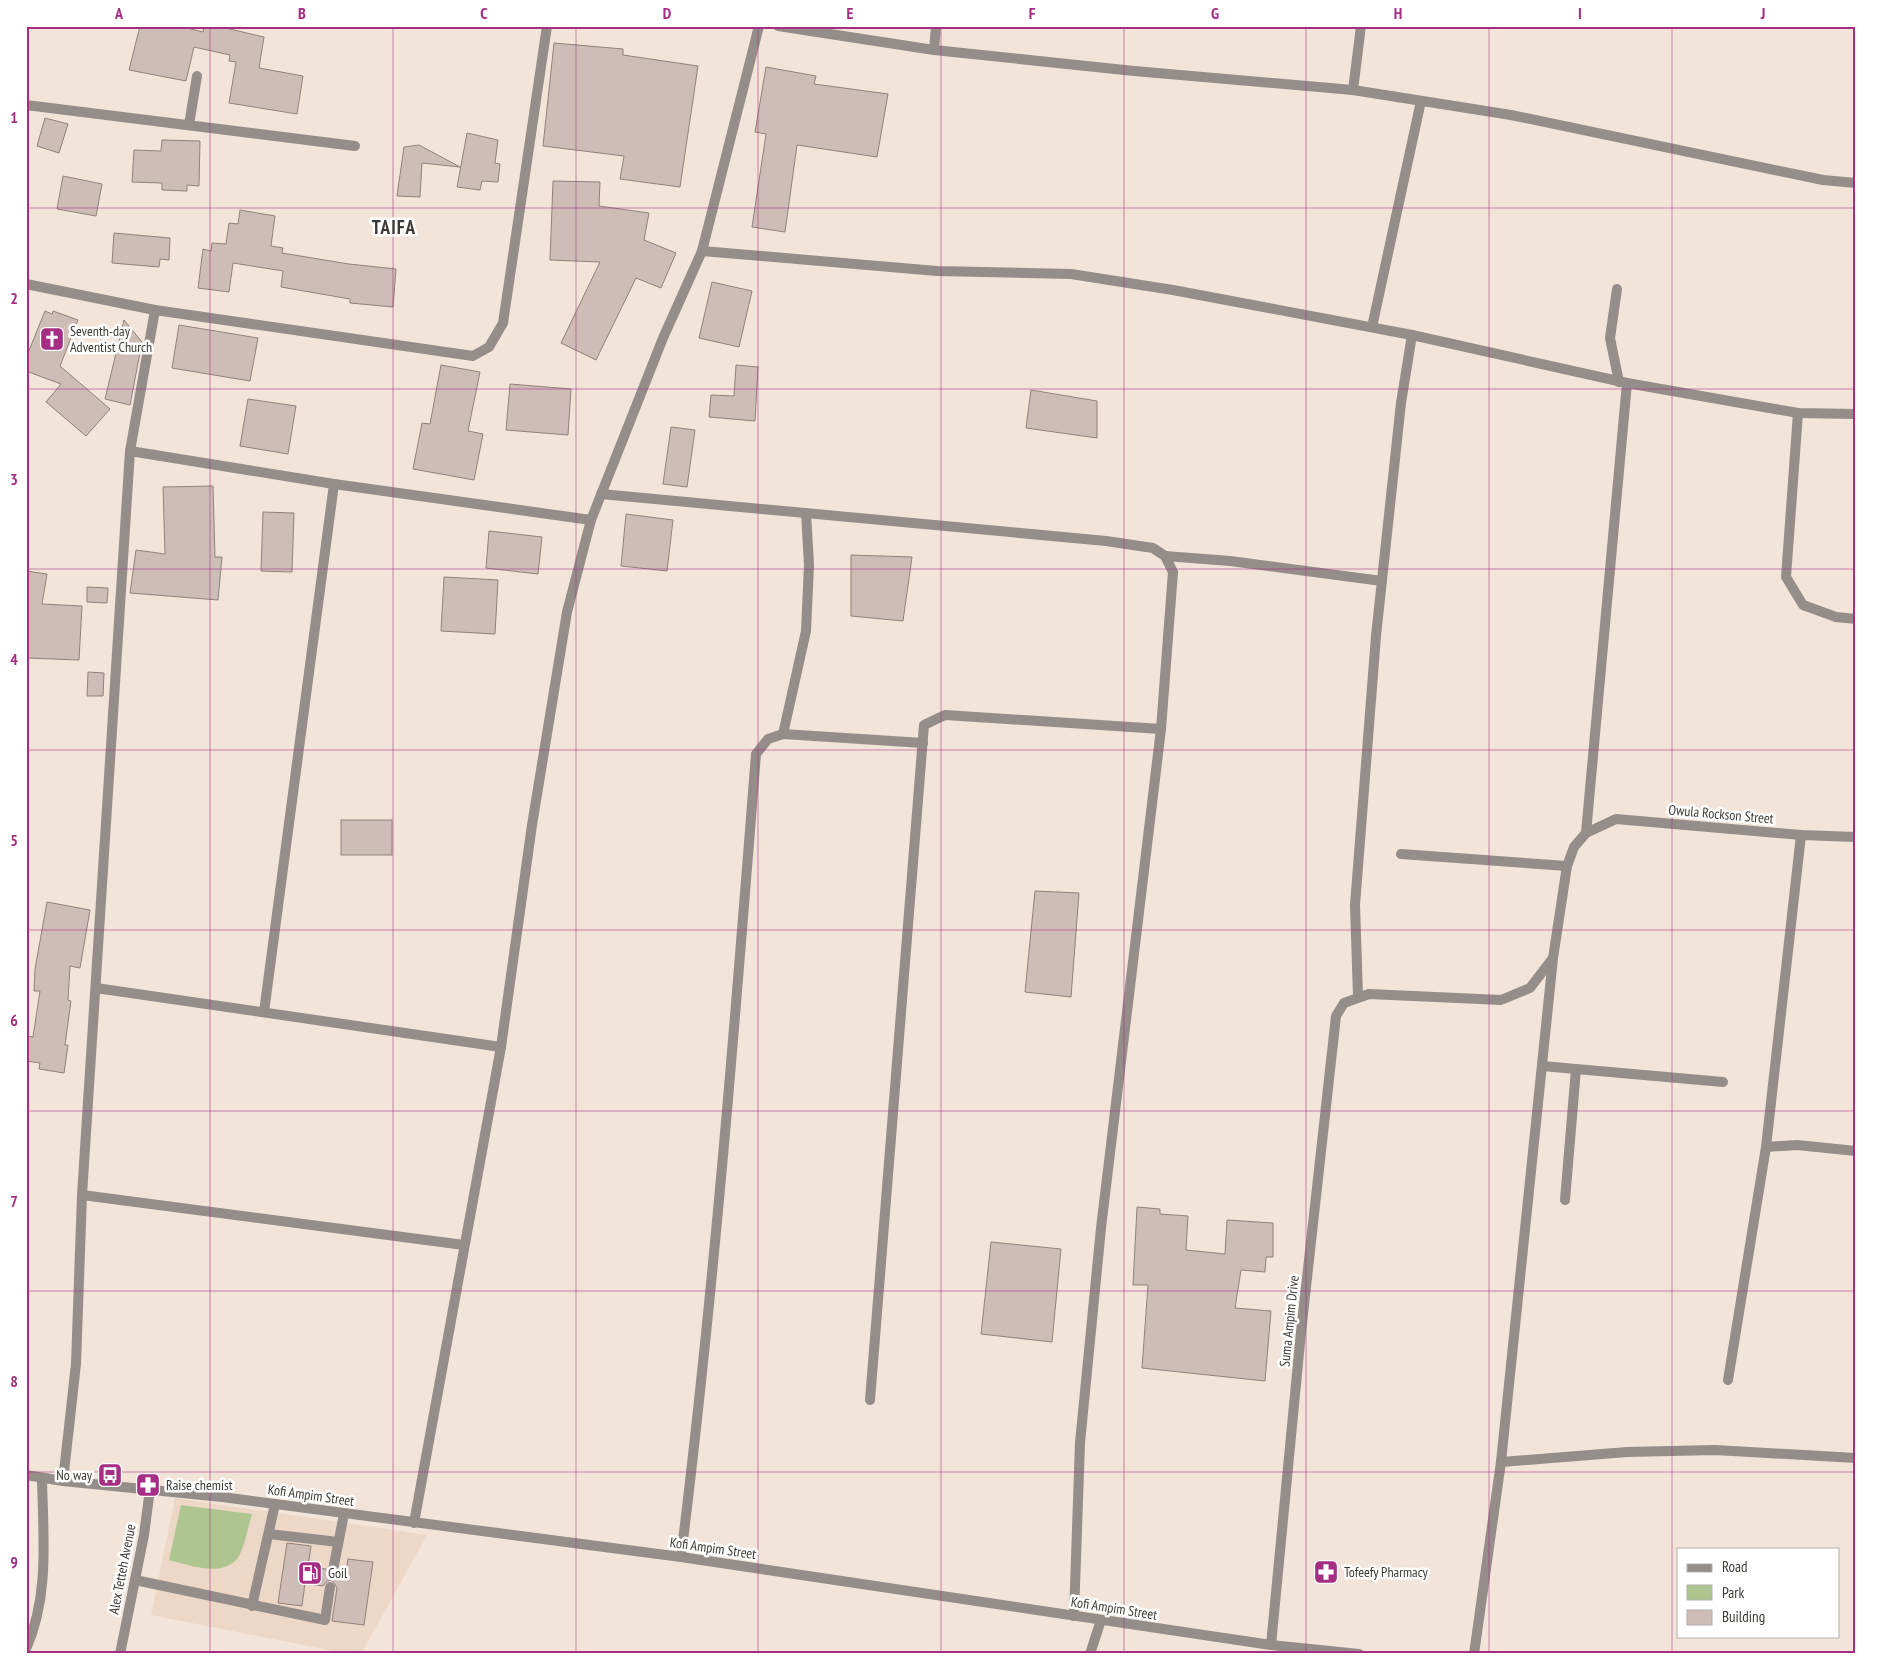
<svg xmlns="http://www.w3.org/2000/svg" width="1882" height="1680" viewBox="0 0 1882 1680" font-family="'PT Sans Narrow',sans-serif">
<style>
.built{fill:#edd8c8}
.green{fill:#afc58f}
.building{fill:#cebcb6;stroke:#92817b}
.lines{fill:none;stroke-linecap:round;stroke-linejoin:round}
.service{stroke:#948d89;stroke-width:10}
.minor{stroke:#948d89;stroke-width:10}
.grid{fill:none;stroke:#a52d84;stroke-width:1;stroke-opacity:0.55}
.labels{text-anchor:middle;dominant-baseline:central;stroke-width:5;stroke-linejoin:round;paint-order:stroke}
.poi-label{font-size:14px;fill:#3f3935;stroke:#fff;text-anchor:start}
.street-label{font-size:14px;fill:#3f3935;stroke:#fff}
.district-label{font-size:19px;font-weight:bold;letter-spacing:1px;fill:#3f3935;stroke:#fff}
.neatline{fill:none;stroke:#a52d84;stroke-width:2}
.grid-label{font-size:16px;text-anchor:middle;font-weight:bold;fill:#a52d84}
</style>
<rect width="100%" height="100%" fill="#f2e4d8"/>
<polygon class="built" points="175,1498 427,1535 361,1654 349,1654 151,1615"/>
<path class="green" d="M181,1505L252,1514C248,1527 245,1545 239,1556C225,1579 189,1565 169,1560Z"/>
<g class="building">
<polygon points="140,26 179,26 203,32 204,26 217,26 264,37 259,68 303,76 297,114 229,103 236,62 229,61 230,55 194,47 186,81 129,70"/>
<polygon points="554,43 623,49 623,55 698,66 680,187 620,179 624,156 543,146"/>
<polygon points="766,67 816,76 814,84 888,94 877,157 797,145 785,232 752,227 766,134 755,132"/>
<polygon points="45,118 68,124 59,153 37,146"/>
<polygon points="467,133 498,140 495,163 500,164 498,182 482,181 480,190 457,187"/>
<polygon points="162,140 200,141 199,186 187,185 187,191 162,190 162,183 132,182 134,150 161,151"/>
<polygon points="419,145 460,167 422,163 420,197 397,196 404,147"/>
<polygon points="63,176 102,184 96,216 57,209"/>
<polygon points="553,181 600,182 599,206 649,213 644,240 676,253 661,288 636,278 596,360 561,343 600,262 550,260"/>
<polygon points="240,210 275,216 271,246 283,248 282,253 349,264 396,269 393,307 350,303 350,299 281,287 283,271 233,263 229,292 198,288 203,249 211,251 212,243 226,244 229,223 238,224"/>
<polygon points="114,233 170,238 169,260 160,259 159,267 112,263"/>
<polygon points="712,282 752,291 739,347 699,338"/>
<polygon points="45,311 52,314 53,311 78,320 60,366 110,409 86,436 46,402 61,384 26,371 26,358"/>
<polygon points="124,320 142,342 130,405 105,399"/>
<polygon points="179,325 258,338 250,381 172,368"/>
<polygon points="441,365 480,372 468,431 483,434 474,480 413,469 422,423 430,424"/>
<polygon points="736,365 758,367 755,421 709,417 711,395 734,396"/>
<polygon points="510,384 571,389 568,435 506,430"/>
<polygon points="1031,390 1097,401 1097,438 1026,428"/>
<polygon points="248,399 296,406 288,454 240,446"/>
<polygon points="671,427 695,430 687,487 663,484"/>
<polygon points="213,486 215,557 222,557 218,600 130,593 136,550 165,554 163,487"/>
<polygon points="263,512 294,513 292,572 261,571"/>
<polygon points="626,514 673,520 667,571 621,566"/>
<polygon points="489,531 542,537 538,574 486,568"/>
<polygon points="851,555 912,557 903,621 851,616"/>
<polygon points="26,571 47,574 42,604 82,606 79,660 26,658"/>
<polygon points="444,577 498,580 495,634 441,631"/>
<polygon points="87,587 108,588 107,603 87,602"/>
<polygon points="88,672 104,673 103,696 87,696"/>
<rect x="341" y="820" width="51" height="35"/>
<polygon points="1035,891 1079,893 1071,997 1025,992"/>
<polygon points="47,902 90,910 80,968 70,966 68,1000 71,1001 65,1045 68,1045 64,1073 39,1069 40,1063 26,1061 26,1036 33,1037 40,991 34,991 35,969"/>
<polygon points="1137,1207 1160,1209 1160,1214 1188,1216 1186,1250 1225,1254 1227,1220 1273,1223 1273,1257 1266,1257 1265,1272 1241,1270 1235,1308 1271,1311 1265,1381 1142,1368 1148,1285 1133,1285"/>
<polygon points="991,1242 1061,1249 1052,1342 981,1334"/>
<polygon points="287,1543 311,1546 308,1567 326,1569 331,1577 336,1576 340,1571 346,1572 348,1559 373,1562 364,1625 332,1621 337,1588 332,1580 327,1581 323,1586 305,1583 302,1606 278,1603"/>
</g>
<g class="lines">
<g class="service">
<polyline points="189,125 197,76"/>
<polyline points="1617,289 1610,338 1619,382"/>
<polyline points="783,734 806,631 809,565 806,513"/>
<polyline points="1401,854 1567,866"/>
<polyline points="1542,1066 1723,1082"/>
<polyline points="1565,1200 1576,1069"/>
<polyline points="269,1534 338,1542"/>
<polyline points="333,1570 344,1514"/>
<polyline points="135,1580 325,1620 330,1587"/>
<polyline points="252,1606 275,1504"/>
<path d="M26,1649C50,1595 43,1535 42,1478"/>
</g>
<g class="minor">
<polyline points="778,26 934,50 1134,71 1353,90 1511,115 1823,180 1856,183"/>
<polyline points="934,50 936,26"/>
<polyline points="1353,90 1361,26"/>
<polyline points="26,105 355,146"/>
<polyline points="702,251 937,271 1071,274 1173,290 1412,335 1627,383 1798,413 1856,414"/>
<polyline points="26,284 155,310 473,356 489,347 503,323 547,26"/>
<polyline points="1372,327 1421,101"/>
<polyline points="1798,413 1786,577 1803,605 1836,617 1856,619"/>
<polyline points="130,451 334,484 591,520"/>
<polyline points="601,494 1106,541 1153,548 1165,556 1173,572 1161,729 1101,1228 1080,1443 1074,1616"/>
<polyline points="1165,556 1230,561 1382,581"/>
<polyline points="1586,833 1616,819 1801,835 1856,837"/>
<polyline points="96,988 501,1047"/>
<polyline points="1358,996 1355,905 1376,636 1401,403 1412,335"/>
<polyline points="264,1012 334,484"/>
<polyline points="1766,1147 1797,1145 1856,1151"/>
<polyline points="82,1195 464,1245"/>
<polyline points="1728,1380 1766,1147 1801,835"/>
<polyline points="870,1400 924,725 945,715 1161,729"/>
<polyline points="1501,1462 1627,1452 1715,1450 1856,1458"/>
<polyline points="26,1475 63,1481 222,1497 681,1557 1271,1645 1359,1654"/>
<polyline points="63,1481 76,1364 82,1195 130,451 155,310"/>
<polyline points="414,1523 501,1047 532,825 567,612 591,520 663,338 702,251 759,26"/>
<path d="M681,1557C714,1290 735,1022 756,754L768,739L783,734L923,743"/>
<polyline points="1271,1645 1301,1332 1336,1016 1344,1003 1369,994 1501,1000 1530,988 1553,958"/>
<polyline points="120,1654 144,1535 150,1489"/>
<polyline points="1090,1654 1101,1620"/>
<polyline points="1474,1654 1501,1462 1553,958 1567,866 1574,847 1586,833 1627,383"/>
</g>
</g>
<path class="grid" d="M210,26V1654M393,26V1654M576,26V1654M758,26V1654M941,26V1654M1124,26V1654M1306,26V1654M1489,26V1654M1672,26V1654M26,208H1856M26,389H1856M26,569H1856M26,750H1856M26,930H1856M26,1111H1856M26,1291H1856M26,1472H1856"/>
<defs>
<symbol id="church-square" viewBox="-11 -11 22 22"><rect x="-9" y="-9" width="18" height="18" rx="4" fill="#a52d84" stroke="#fff"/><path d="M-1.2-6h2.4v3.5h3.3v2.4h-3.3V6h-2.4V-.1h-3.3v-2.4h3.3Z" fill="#fff"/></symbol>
<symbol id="bus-square" viewBox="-11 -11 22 22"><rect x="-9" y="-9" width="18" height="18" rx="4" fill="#a52d84" stroke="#fff"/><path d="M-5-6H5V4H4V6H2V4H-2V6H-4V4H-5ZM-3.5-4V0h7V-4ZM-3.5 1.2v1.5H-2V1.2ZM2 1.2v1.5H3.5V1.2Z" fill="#fff"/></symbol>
<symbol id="pharmacy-square" viewBox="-11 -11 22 22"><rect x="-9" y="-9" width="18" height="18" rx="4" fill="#a52d84" stroke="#fff"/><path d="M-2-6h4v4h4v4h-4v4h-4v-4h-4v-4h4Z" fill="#fff"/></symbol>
<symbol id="fuel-square" viewBox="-11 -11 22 22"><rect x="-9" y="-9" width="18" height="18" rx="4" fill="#a52d84" stroke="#fff"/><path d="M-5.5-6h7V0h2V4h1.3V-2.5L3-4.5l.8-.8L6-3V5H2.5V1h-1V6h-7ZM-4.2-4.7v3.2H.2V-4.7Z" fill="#fff"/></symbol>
</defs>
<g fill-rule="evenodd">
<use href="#church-square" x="38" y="325" width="28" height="28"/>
<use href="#bus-square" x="96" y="1461" width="28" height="28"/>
<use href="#pharmacy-square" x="134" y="1471" width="28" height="28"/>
<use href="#pharmacy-square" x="1312" y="1558" width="28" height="28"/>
<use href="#fuel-square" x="296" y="1559" width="28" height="28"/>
</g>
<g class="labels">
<g class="poi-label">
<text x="70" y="331">Seventh-day<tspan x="70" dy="16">Adventist Church</tspan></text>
<text x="92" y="1475" text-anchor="end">No way</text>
<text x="166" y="1485">Raise chemist</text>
<text x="1344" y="1572">Tofeefy Pharmacy</text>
<text x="328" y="1573">Goil</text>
</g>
<g class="street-label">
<text transform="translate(1721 814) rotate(5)">Owula Rockson Street</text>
<text transform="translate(1289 1321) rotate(-84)">Suma Ampim Drive</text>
<text transform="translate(311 1495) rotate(8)">Kofi Ampim Street</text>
<text transform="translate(713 1548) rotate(8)">Kofi Ampim Street</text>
<text transform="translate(122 1569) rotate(-79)">Alex Tetteh Avenue</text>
<text transform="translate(1114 1608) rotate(9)">Kofi Ampim Street</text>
</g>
<g class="district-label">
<text x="394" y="227">TAIFA</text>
</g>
</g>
<rect width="1882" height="1680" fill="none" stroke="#ffffff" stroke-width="55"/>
<rect x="1677" y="1548" width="162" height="90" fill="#ffffff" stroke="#b2b0ae"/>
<rect x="1687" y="1564" width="25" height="8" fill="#948d89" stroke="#b2b0ae"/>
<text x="1722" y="1572" font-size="15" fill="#3f3935">Road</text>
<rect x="1687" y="1585" width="25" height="15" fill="#afc58f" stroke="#b2b0ae"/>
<text x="1722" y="1598" font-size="15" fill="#3f3935">Park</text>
<rect x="1687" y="1610" width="25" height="15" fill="#cebcb6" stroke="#b2b0ae"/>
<text x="1722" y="1622" font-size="15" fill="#3f3935">Building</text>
<rect x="28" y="28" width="1826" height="1624" class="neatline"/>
<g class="grid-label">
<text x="119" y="19">A</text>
<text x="302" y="19">B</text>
<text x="484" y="19">C</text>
<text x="667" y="19">D</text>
<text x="850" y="19">E</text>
<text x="1032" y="19">F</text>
<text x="1215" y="19">G</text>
<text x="1398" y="19">H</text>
<text x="1580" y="19">I</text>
<text x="1763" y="19">J</text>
<text x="14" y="123">1</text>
<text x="14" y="304">2</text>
<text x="14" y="485">3</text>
<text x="14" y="665">4</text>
<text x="14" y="846">5</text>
<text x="14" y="1026">6</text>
<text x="14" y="1207">7</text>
<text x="14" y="1387">8</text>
<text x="14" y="1568">9</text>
</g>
</svg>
